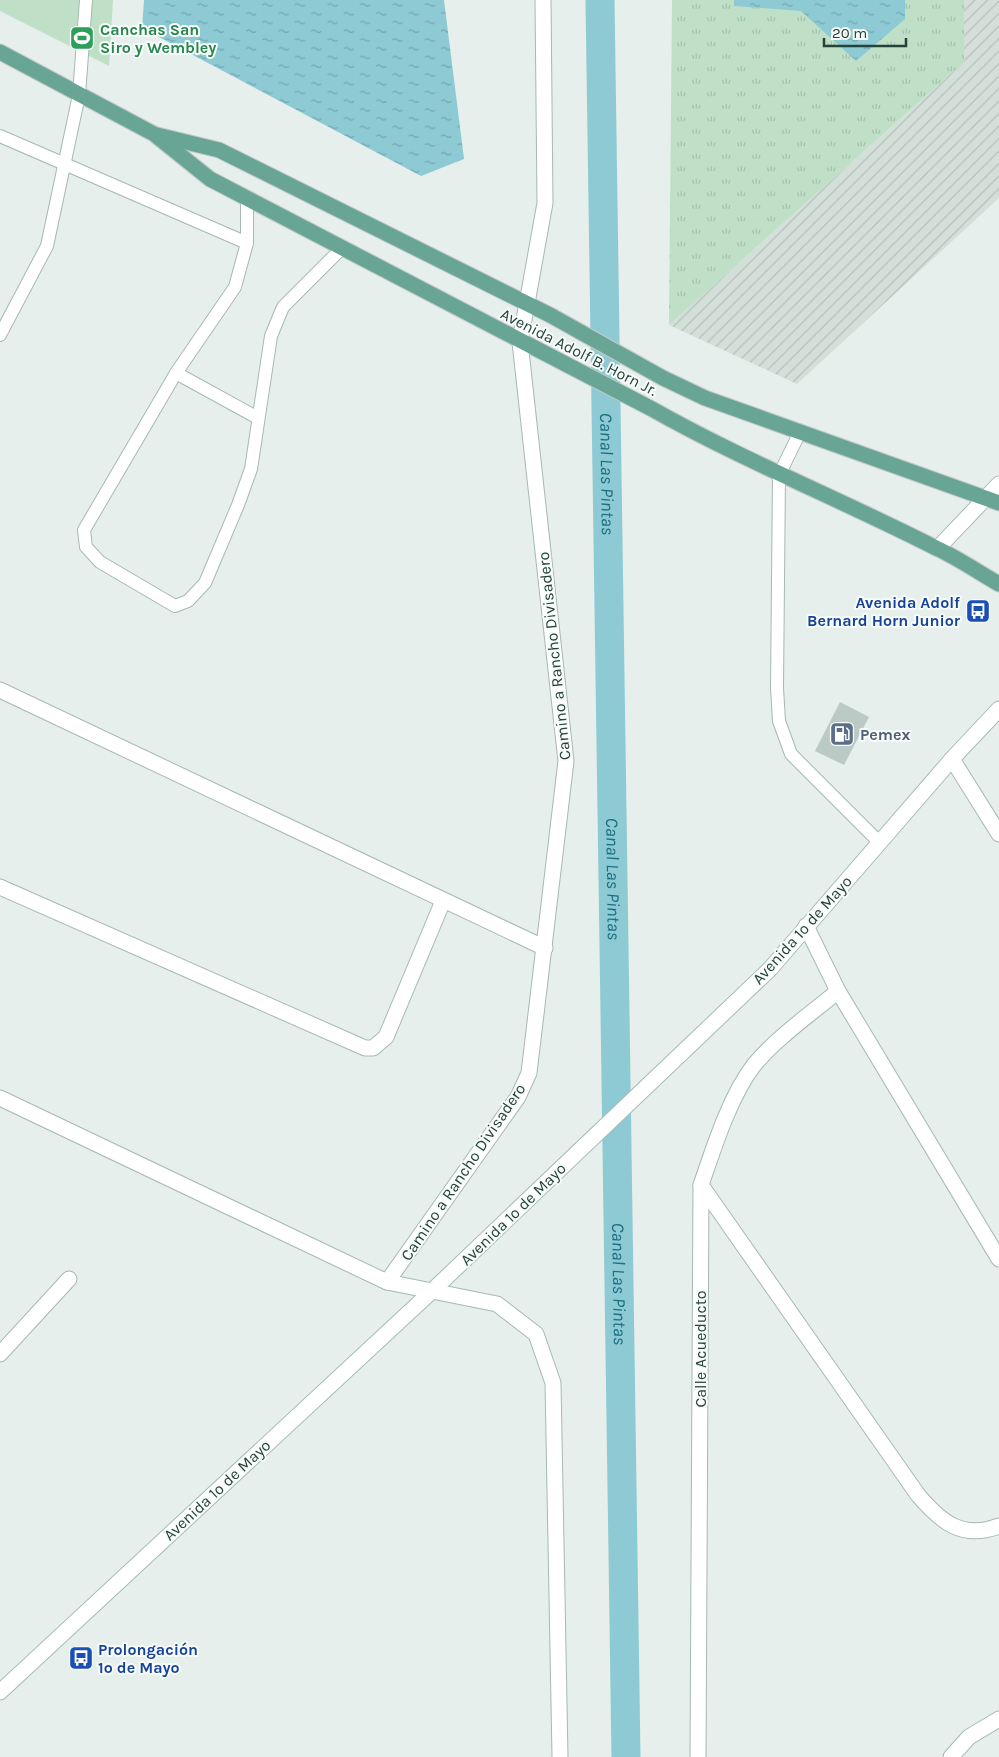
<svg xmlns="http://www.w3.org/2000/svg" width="999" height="1757" viewBox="0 0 999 1757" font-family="Karla,sans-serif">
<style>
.industrial{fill:url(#industrial-furrows)}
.park{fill:url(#park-tufts)}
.pitch{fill:#bfe0c7}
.water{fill:url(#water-ripples)}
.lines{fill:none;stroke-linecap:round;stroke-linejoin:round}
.canal{stroke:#8dcad4;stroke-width:29}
.building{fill:#bbcac4}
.service-casing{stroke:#a8b8b2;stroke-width:14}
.minor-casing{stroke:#a8b8b2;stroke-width:17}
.secondary-casing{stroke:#a4bbb3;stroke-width:17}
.primary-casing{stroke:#c2cac8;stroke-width:17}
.service{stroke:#fff;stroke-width:12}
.minor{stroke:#fff;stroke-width:15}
.secondary{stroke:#fff;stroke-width:15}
.primary{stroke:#69a595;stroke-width:15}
.labels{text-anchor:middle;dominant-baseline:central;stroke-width:4;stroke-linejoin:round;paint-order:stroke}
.leisure-label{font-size:16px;font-weight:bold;fill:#27864d;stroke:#f7fbf9;text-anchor:start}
.street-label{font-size:16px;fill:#24423a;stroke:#f7fbf9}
.transit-label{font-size:16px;font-weight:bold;fill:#164399;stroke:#f7fbf9;text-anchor:end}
.service-label{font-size:16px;font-weight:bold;fill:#4e5e75;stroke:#f7fbf9;text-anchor:start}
.water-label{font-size:18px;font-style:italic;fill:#1b7080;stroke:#f7fbf9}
</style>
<defs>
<pattern id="industrial-furrows" width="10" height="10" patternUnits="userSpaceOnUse" patternTransform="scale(1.25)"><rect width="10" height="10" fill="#d4dfda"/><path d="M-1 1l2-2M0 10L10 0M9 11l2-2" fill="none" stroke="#b6c1bc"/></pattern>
<pattern id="park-tufts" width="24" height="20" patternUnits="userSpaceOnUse" patternTransform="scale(1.25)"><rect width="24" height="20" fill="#bfe0c7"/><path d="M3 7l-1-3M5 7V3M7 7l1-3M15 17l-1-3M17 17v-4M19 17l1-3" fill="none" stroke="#a4c1ac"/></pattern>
<pattern id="water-ripples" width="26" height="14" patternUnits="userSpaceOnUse" patternTransform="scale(1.25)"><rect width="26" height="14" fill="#8dcad4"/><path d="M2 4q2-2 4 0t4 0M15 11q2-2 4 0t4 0" fill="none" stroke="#73a6ad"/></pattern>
</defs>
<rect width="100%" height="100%" fill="#e6efeb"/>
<polygon class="industrial" points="964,0 999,0 999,198 797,384 669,325 964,62"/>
<polygon class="park" points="672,0 964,0 964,62 669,325"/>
<polygon class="pitch" points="0,0 113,0 109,66 0,11"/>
<g class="water">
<polygon points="144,0 444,0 464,159 421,176 142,28"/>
<polygon points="734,0 905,0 905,19 856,61 801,11 734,6"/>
</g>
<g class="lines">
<path class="canal" id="s1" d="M600,0L626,1757"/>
</g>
<polygon class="building" points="840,702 869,717 844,765 815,751"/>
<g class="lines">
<defs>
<g id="service">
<polyline points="0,136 247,243"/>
<polyline points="247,199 247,243 235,287 176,373 84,530 86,547 100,562 175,606 188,601 205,583 238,505 251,469 271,336 283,307 342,248"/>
<polyline points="0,335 47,246 79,95 86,0"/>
<polyline points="176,373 258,418"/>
<polyline points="800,432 779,475 777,688 779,721 791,754 880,843"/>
</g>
<g id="minor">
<polyline points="543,0 545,203 520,342 566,761 529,1073 518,1097 387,1282 497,1304 536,1334 553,1383 560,1757"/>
<polyline points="938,548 999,484"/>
<polyline points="0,690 545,948"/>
<polyline points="952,759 999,834"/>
<polyline points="0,887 365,1048 373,1048 386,1037 443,901"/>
<polyline points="806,926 838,991 999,1259"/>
<polyline points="0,1098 387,1282"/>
<path d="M701,1185L918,1495C941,1522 962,1540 999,1526"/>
<polyline points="0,1354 69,1279"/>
<path d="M698,1757L701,1185C714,1147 730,1096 754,1065C777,1037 811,1014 838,991"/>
<polyline points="951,1757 969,1737 999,1719"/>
</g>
<polyline id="secondary" points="0,1692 432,1291 770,969 952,759 999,709"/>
<g id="primary">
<path d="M0,52L154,134L210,179L652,409C744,461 842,500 936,548C958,558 978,572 999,584"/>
<polyline points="157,135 219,150 550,315 663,378 705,398 999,503"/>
</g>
</defs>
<use href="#service" class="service-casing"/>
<use href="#minor" class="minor-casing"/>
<use href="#secondary" class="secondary-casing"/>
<use href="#primary" class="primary-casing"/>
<use href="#service" class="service"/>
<use href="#minor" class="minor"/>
<use href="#secondary" class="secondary"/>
<use href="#primary" class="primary"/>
</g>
<defs>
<symbol id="stadium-square" viewBox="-11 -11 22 22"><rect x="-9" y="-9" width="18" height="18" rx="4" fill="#2e9e5b" stroke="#f7fbf9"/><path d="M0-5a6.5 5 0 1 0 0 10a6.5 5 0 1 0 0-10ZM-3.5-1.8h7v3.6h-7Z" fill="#fff"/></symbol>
<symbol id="bus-square" viewBox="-11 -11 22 22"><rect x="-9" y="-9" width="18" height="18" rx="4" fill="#1a4fb4" stroke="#f7fbf9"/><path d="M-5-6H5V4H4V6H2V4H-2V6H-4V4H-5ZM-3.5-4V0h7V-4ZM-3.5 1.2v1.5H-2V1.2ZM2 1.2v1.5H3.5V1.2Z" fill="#fff"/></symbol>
<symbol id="fuel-square" viewBox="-11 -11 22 22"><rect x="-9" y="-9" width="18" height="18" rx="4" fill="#5c6f8a" stroke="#f7fbf9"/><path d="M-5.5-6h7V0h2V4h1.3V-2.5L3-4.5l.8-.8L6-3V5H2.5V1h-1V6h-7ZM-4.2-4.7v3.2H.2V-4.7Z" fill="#fff"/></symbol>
</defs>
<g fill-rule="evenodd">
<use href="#stadium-square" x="68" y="24" width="28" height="28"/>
<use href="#bus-square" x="964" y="597" width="28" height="28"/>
<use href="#fuel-square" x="828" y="720" width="28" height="28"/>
<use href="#bus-square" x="67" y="1644" width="28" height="28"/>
</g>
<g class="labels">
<g class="leisure-label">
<text x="100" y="29">Canchas San<tspan x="100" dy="18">Siro y Wembley</tspan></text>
</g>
<g class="street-label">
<text transform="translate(579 352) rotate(27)">Avenida Adolf B. Horn Jr.</text>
<text transform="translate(554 656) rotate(-96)">Camino a Rancho Divisadero</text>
<text transform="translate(802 930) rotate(-48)">Avenida 1º de Mayo</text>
<text transform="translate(463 1172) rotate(-56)">Camino a Rancho Divisadero</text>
<text transform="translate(513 1214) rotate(-44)">Avenida 1º de Mayo</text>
<text transform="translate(700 1349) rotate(-90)">Calle Acueducto</text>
<text transform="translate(217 1490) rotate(-43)">Avenida 1º de Mayo</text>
</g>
<g class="transit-label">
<text x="960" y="602">Avenida Adolf<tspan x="960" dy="18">Bernard Horn Junior</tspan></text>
<text x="98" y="1649" text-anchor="start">Prolongación<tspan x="98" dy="18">1º de Mayo</tspan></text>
</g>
<g class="service-label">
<text x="860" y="734">Pemex</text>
</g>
<g class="water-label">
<text stroke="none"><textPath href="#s1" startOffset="474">Canal Las Pintas</textPath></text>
<text stroke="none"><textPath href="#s1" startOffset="879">Canal Las Pintas</textPath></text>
<text stroke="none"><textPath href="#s1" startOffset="1284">Canal Las Pintas</textPath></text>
</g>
</g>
<path d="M824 38v8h82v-8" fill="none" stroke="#24423a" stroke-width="2.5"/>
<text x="832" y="38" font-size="15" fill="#24423a" stroke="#f7fbf9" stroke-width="4" paint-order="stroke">20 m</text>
</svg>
